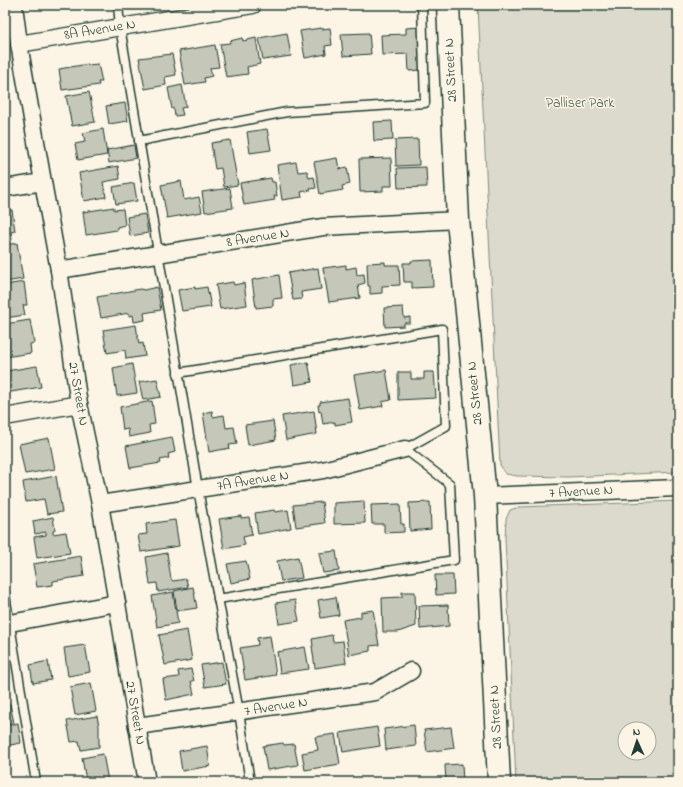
<svg xmlns="http://www.w3.org/2000/svg" width="683" height="787" viewBox="0 0 683 787" font-family="'Indie Flower',sans-serif">
<style>
.green{fill:#dcdacc;stroke:#7e8c80;fill-rule:evenodd}
.building{fill:#c5c7b9;stroke:#1f3d34}
.lines{fill:none;stroke-linecap:round;stroke-linejoin:round}
.lane-casing{stroke:#1f3d34;stroke-width:11}
.street-casing{stroke:#1f3d34;stroke-width:19}
.secondary-casing{stroke:#1f3d34;stroke-width:25}
.lane{stroke:#fcf5e5;stroke-width:8}
.street{stroke:#fcf5e5;stroke-width:16}
.secondary{stroke:#fcf5e5;stroke-width:22}
.labels{text-anchor:middle;dominant-baseline:central;stroke-width:3;stroke-linejoin:round;paint-order:stroke}
.street-label{font-size:14px;fill:#1f3d34;stroke:#fcf5e5}
.park-label{font-size:14px;fill:#455c52;stroke:#fcf5e5}
</style>
<rect width="100%" height="100%" fill="#fcf5e5"/>
<filter id="ink" filterUnits="userSpaceOnUse"><feTurbulence type="fractalNoise" baseFrequency=".025" numOctaves="2"/><feDisplacementMap in="SourceGraphic" scale="8" xChannelSelector="R" yChannelSelector="G"/><feConvolveMatrix kernelMatrix="1 2 1 2 8 2 1 2 1" color-interpolation-filters="sRGB"/></filter>
<g filter="url(#ink)">
<g class="green">
<polygon points="478,5 678,5 678,472 569,477 517,476 506,474 500,465"/>
<path d="M678,501V782H516L505,538L506,519L510,510L519,507ZM625,729H649V753H625Z"/>
</g>
<g class="building">
<polygon points="419,27 421,70 409,71 408,54 382,55 381,35 406,34 406,28"/>
<polygon points="321,28 322,29 330,28 332,45 325,46 326,54 305,58 300,31"/>
<polygon points="287,33 291,56 263,60 259,38"/>
<polygon points="369,33 371,54 343,56 341,34"/>
<polygon points="242,38 243,41 256,38 260,64 247,67 248,74 226,77 220,44 230,43 230,41"/>
<polygon points="215,45 219,67 210,68 212,76 204,78 205,82 185,85 179,51"/>
<polygon points="172,54 176,75 165,77 166,85 145,89 139,58"/>
<polygon points="88,64 88,65 98,64 102,82 98,82 99,85 62,90 59,69"/>
<polygon points="182,85 186,107 181,108 183,115 175,116 174,109 172,109 168,88"/>
<polygon points="89,92 95,122 72,126 66,96"/>
<polygon points="125,103 128,121 109,124 106,106"/>
<polygon points="392,121 393,140 374,141 373,122"/>
<polygon points="103,129 107,155 78,160 75,144 85,142 83,133"/>
<polygon points="267,129 271,150 250,153 247,132"/>
<polygon points="418,139 419,165 396,166 395,140"/>
<polygon points="230,140 238,185 224,187 221,168 215,169 211,143"/>
<polygon points="134,145 136,158 109,163 107,150"/>
<polygon points="337,158 339,169 347,167 350,184 342,186 343,190 320,194 314,162"/>
<polygon points="391,158 392,186 383,186 383,191 360,192 359,159"/>
<polygon points="296,162 298,172 307,171 309,178 314,177 316,188 310,189 311,190 301,192 302,197 282,200 277,165"/>
<polygon points="118,166 120,179 103,182 106,197 84,201 79,173"/>
<polygon points="426,167 427,187 398,188 397,168"/>
<polygon points="271,178 272,182 275,182 277,196 274,196 275,200 244,205 240,183"/>
<polygon points="181,181 184,200 199,197 202,212 167,218 161,185"/>
<polygon points="134,183 137,201 116,204 113,187"/>
<polygon points="230,188 233,208 205,212 202,192"/>
<polygon points="114,207 114,210 123,209 125,225 117,227 117,230 86,235 83,212"/>
<polygon points="12,210 15,231 11,232 12,240 5,241 5,211"/>
<polygon points="145,214 148,233 130,236 127,217"/>
<polygon points="17,243 23,279 5,282 5,245"/>
<polygon points="432,260 433,287 412,288 412,282 404,282 403,263 411,263 411,261"/>
<polygon points="385,262 385,265 399,265 400,285 382,286 382,293 370,294 370,286 368,286 367,263"/>
<polygon points="346,265 346,269 356,267 357,275 364,274 365,283 358,285 360,298 329,302 323,268"/>
<polygon points="318,268 321,289 301,292 302,299 293,300 288,273"/>
<polygon points="279,275 282,298 273,299 273,306 256,308 252,280"/>
<polygon points="24,282 27,305 23,305 25,315 5,318 5,285"/>
<polygon points="233,282 234,285 244,283 247,305 220,309 216,285"/>
<polygon points="157,287 161,310 144,313 145,320 134,322 133,315 129,316 129,313 101,318 97,297 140,289 144,290"/>
<polygon points="195,287 195,289 207,287 211,307 182,311 178,290"/>
<polygon points="403,307 404,318 410,317 410,323 404,323 404,326 385,327 384,308"/>
<polygon points="30,320 34,343 30,344 31,353 5,357 5,324"/>
<polygon points="136,325 139,344 143,343 145,356 126,359 125,350 107,353 103,330"/>
<polygon points="308,362 312,382 294,385 291,365"/>
<polygon points="5,364 6,371 37,366 41,387 5,393"/>
<polygon points="132,364 137,393 117,396 113,368"/>
<polygon points="386,370 391,400 382,402 383,406 360,410 354,375"/>
<polygon points="398,372 411,372 411,379 424,379 424,372 434,372 436,398 398,400"/>
<polygon points="157,379 161,397 143,400 139,382"/>
<polygon points="348,398 352,422 335,425 335,422 323,424 321,411 319,412 318,405 320,405 320,402"/>
<polygon points="152,401 155,424 149,425 150,433 129,437 128,429 123,430 120,407"/>
<polygon points="212,411 213,417 224,415 226,428 234,427 237,444 229,445 230,448 209,452 203,413"/>
<polygon points="314,411 317,434 286,440 282,416"/>
<polygon points="273,421 276,440 248,445 245,425"/>
<polygon points="172,437 175,452 168,454 169,458 160,460 161,463 130,468 126,446"/>
<polygon points="49,438 55,469 25,474 19,444"/>
<polygon points="56,476 62,512 47,514 44,499 26,502 23,482"/>
<polygon points="364,501 365,523 334,524 334,503"/>
<polygon points="322,502 325,523 296,527 293,505"/>
<polygon points="430,502 431,529 410,531 409,503"/>
<polygon points="400,504 401,524 404,524 404,532 384,533 384,524 372,524 371,505"/>
<polygon points="274,510 275,512 288,510 291,528 258,534 255,513"/>
<polygon points="241,516 241,518 249,517 252,535 243,537 245,545 224,549 219,519"/>
<polygon points="53,517 55,530 53,531 53,534 66,532 70,553 37,558 34,537 46,535 46,532 35,534 33,521"/>
<polygon points="175,520 179,546 141,552 138,535 147,534 146,524"/>
<polygon points="336,551 339,571 323,573 319,553"/>
<polygon points="167,553 171,579 173,581 186,579 188,587 158,592 157,583 150,584 146,557"/>
<polygon points="81,556 84,576 53,581 53,585 37,587 33,564"/>
<polygon points="298,557 302,578 281,581 277,561"/>
<polygon points="246,561 250,579 231,583 227,564"/>
<polygon points="435,575 453,575 454,594 436,595"/>
<polygon points="193,587 197,608 177,611 174,591"/>
<polygon points="173,592 178,623 157,627 152,596"/>
<polygon points="402,592 415,592 416,626 398,632 383,632 382,598 402,597"/>
<polygon points="336,597 339,615 321,618 318,600"/>
<polygon points="295,600 299,621 279,624 276,603"/>
<polygon points="448,605 449,626 420,629 419,606"/>
<polygon points="373,610 379,645 370,646 370,651 349,655 343,620 361,617 361,612"/>
<polygon points="187,630 192,660 165,665 159,635"/>
<polygon points="332,635 333,642 343,641 346,663 315,668 312,646 313,646 312,639"/>
<polygon points="270,636 276,675 245,680 240,648 258,645 257,638"/>
<polygon points="85,645 90,672 68,676 64,648"/>
<polygon points="305,647 309,669 280,673 277,652"/>
<polygon points="48,661 51,680 33,683 30,665"/>
<polygon points="222,662 226,684 205,687 201,665"/>
<polygon points="191,669 194,681 191,681 194,694 166,700 163,679 179,677 178,671"/>
<polygon points="91,683 96,711 75,715 70,687"/>
<polygon points="10,704 14,723 5,724 5,705"/>
<polygon points="97,716 99,726 99,747 81,750 79,741 71,742 67,721"/>
<polygon points="18,723 21,743 5,746 5,726"/>
<polygon points="414,725 416,746 386,750 384,729"/>
<polygon points="377,727 380,746 343,752 340,733"/>
<polygon points="451,727 454,748 427,752 424,730"/>
<polygon points="335,734 340,764 305,770 302,753 318,750 315,737"/>
<polygon points="283,743 284,745 294,744 298,765 267,770 263,746"/>
<polygon points="207,746 210,766 182,771 179,751"/>
<polygon points="103,754 108,781 82,782 86,781 82,758"/>
<polygon points="462,764 463,782 446,782 445,765"/>
</g>
<g class="lines">
<defs>
<g id="lane">
<polyline points="118,5 120,27 198,489 239,712 250,782"/>
<polyline points="139,141 287,112 425,103 422,5"/>
<polyline points="178,373 442,329 446,426 405,449 450,484 454,560 218,599"/>
<polyline points="5,595 36,782"/>
</g>
<g id="street">
<polyline points="14,5 19,44 43,182 59,270 79,404 100,504 117,603 137,726 147,782"/>
<polyline points="19,44 253,5"/>
<polyline points="5,188 43,182"/>
<polyline points="59,270 323,227 458,220"/>
<polyline points="5,417 79,404"/>
<polyline points="485,496 678,488"/>
<polyline points="100,504 323,470 405,449"/>
<polyline points="5,624 117,603"/>
<polyline points="137,726 375,692 411,671"/>
</g>
<polyline id="secondary" points="448,5 458,220 485,496 499,782"/>
</defs>
<use href="#lane" class="lane-casing"/>
<use href="#street" class="street-casing"/>
<use href="#secondary" class="secondary-casing"/>
<use href="#lane" class="lane"/>
<use href="#street" class="street"/>
<use href="#secondary" class="secondary"/>
</g>
</g>
<g class="labels">
<g class="street-label">
<text transform="translate(100 30) rotate(-9)">8A Avenue N</text>
<text transform="translate(451 70) rotate(-93)">28 Street N</text>
<text transform="translate(258 238) rotate(-9)">8 Avenue N</text>
<text transform="translate(475 393) rotate(-96)">28 Street N</text>
<text transform="translate(78 394) rotate(80)">27 Street N</text>
<text transform="translate(253 481) rotate(-9)">7A Avenue N</text>
<text transform="translate(581 492) rotate(-3)">7 Avenue N</text>
<text transform="translate(276 707) rotate(-9)">7 Avenue N</text>
<text transform="translate(135 713) rotate(80)">27 Street N</text>
<text transform="translate(496 717) rotate(-93)">28 Street N</text>
</g>
<g class="park-label">
<text x="580" y="103">Palliser Park</text>
</g>
</g>
<rect width="683" height="787" fill="none" stroke="#fcf5e5" stroke-width="20"/>
<rect x="10" y="10" width="663" height="767" fill="none" stroke="#1f3d34" stroke-width="1.5" filter="url(#ink)"/>
<g transform="translate(637 741) rotate(357)"><circle r="19" fill="#fcf5e5" stroke="#a4ab9e"/>
<path d="M0-3L7 15L0 10L-7 15Z" fill="#1f3d34"/>
<text y="-6" font-size="11" font-weight="bold" text-anchor="middle" fill="#1f3d34">N</text>
</g>
</svg>
